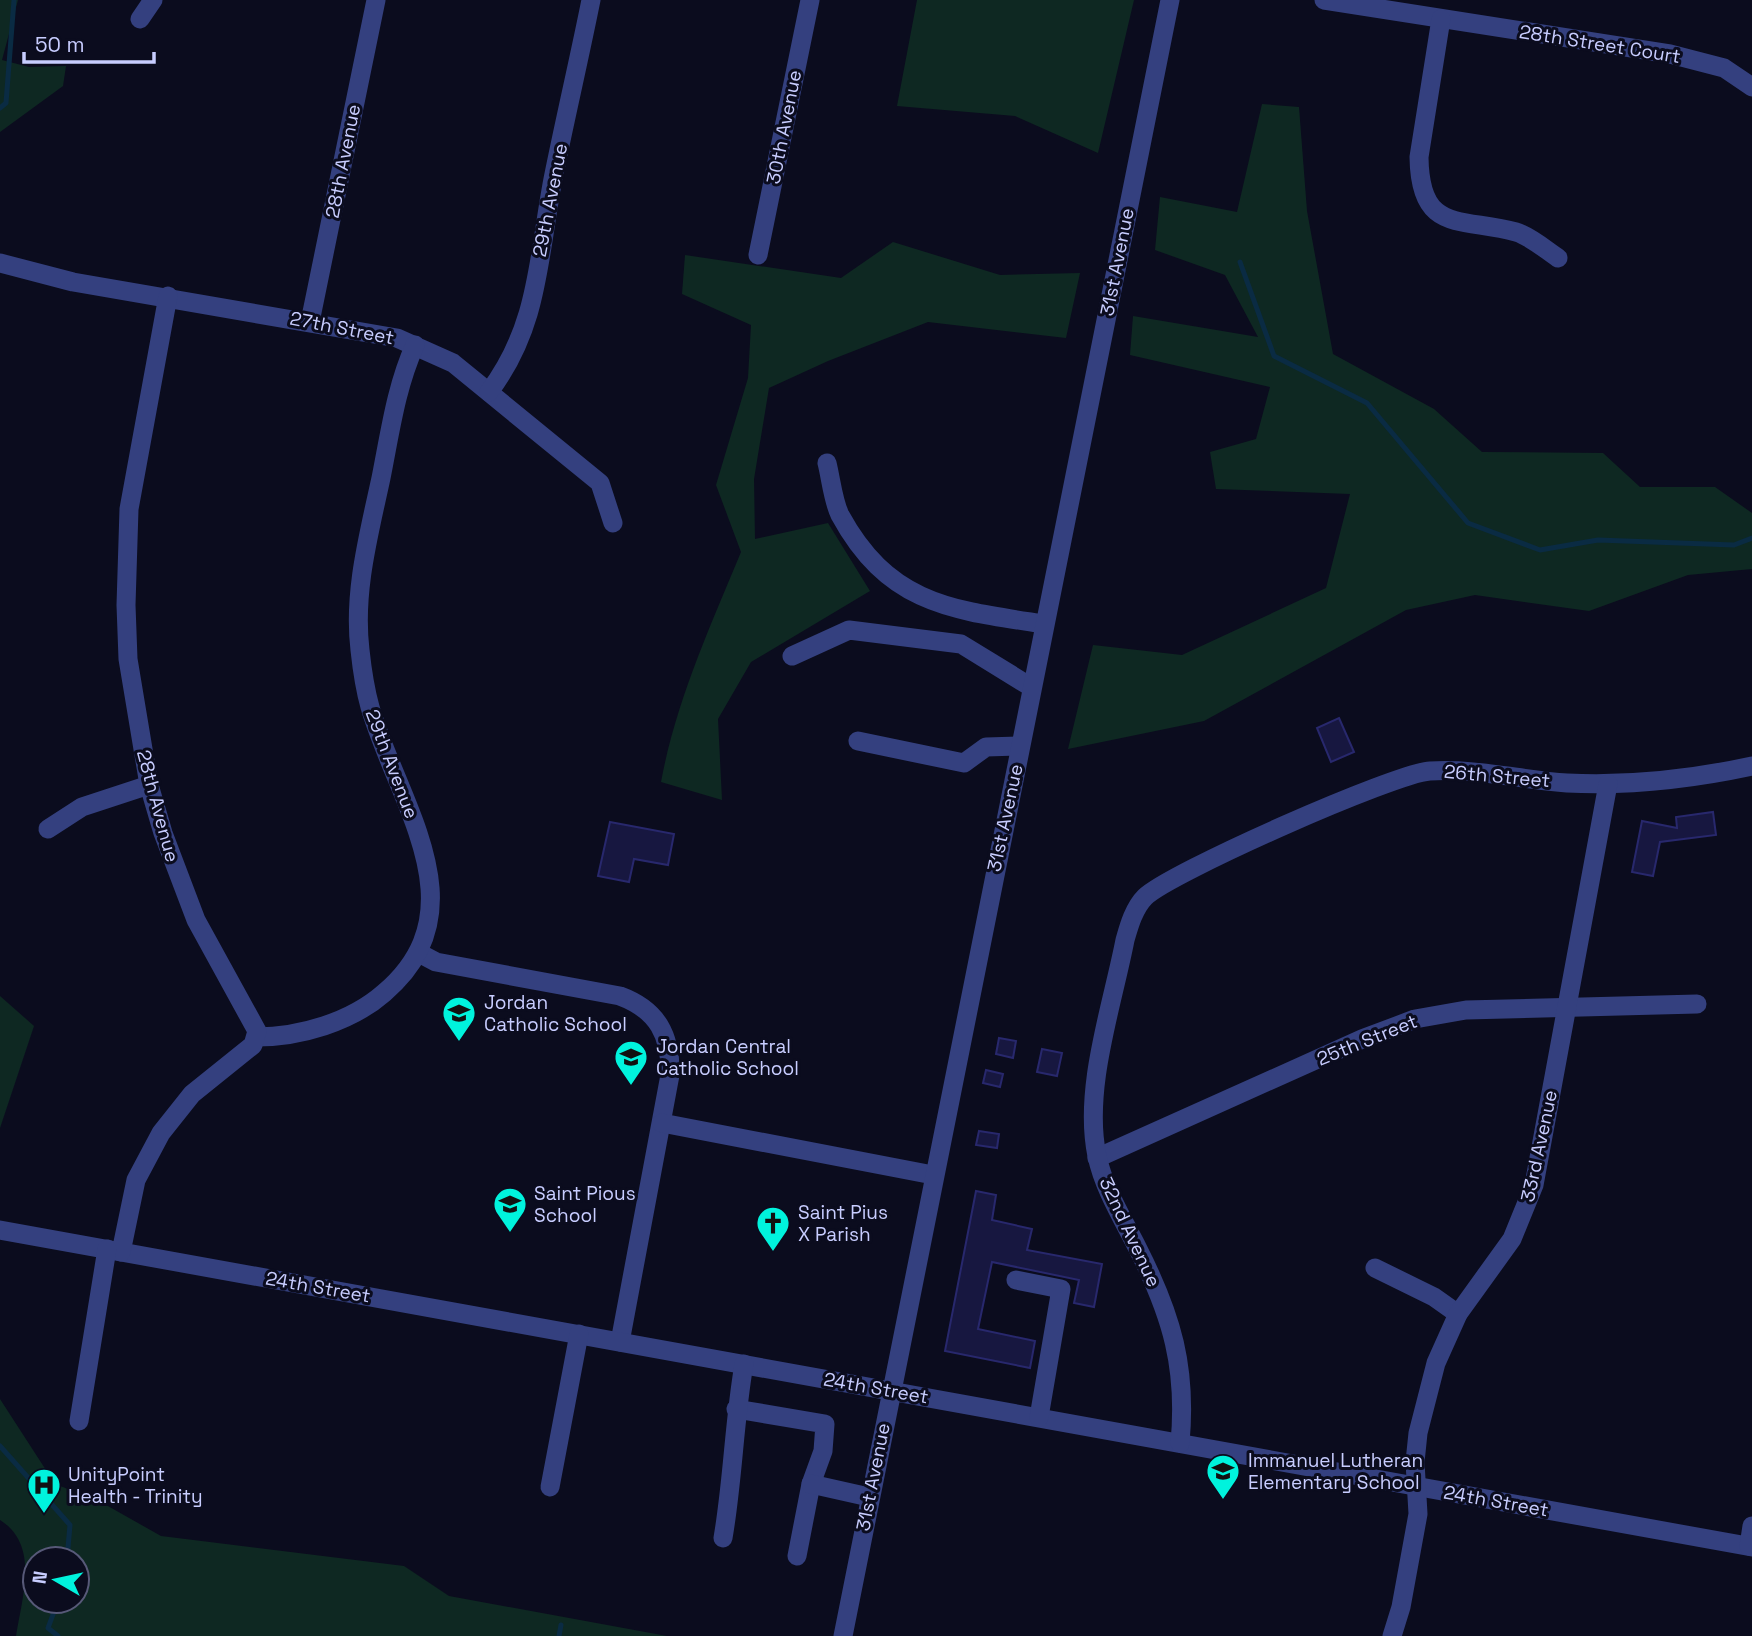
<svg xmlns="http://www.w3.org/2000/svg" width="1752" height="1636" viewBox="0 0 1752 1636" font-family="'Space Grotesk',sans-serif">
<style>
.green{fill:#0e2822;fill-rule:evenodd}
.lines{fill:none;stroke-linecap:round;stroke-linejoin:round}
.stream{stroke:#0a2b43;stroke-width:5}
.building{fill:#171740;stroke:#28286d;stroke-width:2}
.minor{stroke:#34407f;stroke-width:19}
.labels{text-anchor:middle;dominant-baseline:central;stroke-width:6;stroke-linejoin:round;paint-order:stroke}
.street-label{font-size:19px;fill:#c8cdff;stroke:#0b0c1e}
.poi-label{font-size:19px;fill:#c8cdff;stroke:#0b0c1e;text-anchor:start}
</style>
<rect width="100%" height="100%" fill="#0b0c1e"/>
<g class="green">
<polygon points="0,0 18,0 2,60 29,67 66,66 63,86 0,132"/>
<polygon points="917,0 1134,0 1098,153 1015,116 897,106"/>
<polygon points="1262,104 1299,107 1307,211 1333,354 1434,409 1482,452 1603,453 1640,487 1715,487 1752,513 1752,569 1688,575 1589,611 1475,595 1406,610 1204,721 1068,749 1093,645 1182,655 1326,588 1350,494 1216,489 1210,452 1256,439 1270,387 1130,355 1133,316 1258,337 1225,275 1155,250 1160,197 1237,212"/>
<path d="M893,242L1000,275L1080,273L1066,338L928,322L828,361L769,388L754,479L755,539L828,523L870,591L751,662L718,719L722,800L661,782C676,701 710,627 741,552L716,485L748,378L751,325L682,294L685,255L841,278Z"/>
<polygon points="0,996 34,1026 0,1128"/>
<path d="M0,1399L55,1484L99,1501L161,1536L404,1566L449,1596L667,1636H16C22,1597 40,1545 0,1520ZM35,1559H77V1601H35Z"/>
</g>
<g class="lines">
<g class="stream">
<polyline points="0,108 6,103 14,0"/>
<polyline points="1240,262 1274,356 1367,403 1468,523 1540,550 1598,540 1734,545 1752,538"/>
<polyline points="0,1446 70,1525 67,1559"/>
<polyline points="58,1636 48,1628 58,1601"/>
<polyline points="559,1636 561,1625"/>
</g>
</g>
<g class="building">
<polygon points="1339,718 1354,752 1331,762 1317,728"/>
<polygon points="1713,812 1716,835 1660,842 1653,876 1632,872 1642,821 1677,828 1676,817"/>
<polygon points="610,822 674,834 668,865 634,859 629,882 598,876"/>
<polygon points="999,1038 1016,1041 1013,1058 996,1054"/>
<polygon points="1042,1049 1062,1053 1057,1076 1037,1072"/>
<polygon points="986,1070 1003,1074 1000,1087 983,1083"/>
<polygon points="979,1131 999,1134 997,1148 976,1145"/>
<polygon points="976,1191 996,1195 992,1220 1032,1229 1027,1250 1102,1264 1094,1307 1074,1303 1079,1280 992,1262 978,1329 1035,1341 1030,1368 945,1351"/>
</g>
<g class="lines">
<g class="minor">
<polyline points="1324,0 1670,54 1724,68 1752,87"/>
<polyline points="140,19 153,0"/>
<path d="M1441,19L1419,157C1420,234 1460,217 1516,232C1530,236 1546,250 1558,258"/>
<polyline points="758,255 810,0"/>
<polyline points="0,263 73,282 397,338 453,363 600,483 613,523"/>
<polyline points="310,322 376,0"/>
<path d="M489,392C539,326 538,258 553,179C565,119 579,60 591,0"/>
<path d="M827,463C831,479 833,501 840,515C889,605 952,610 1044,624"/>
<polyline points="792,656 849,630 961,644 1031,687"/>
<polyline points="858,741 964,763 986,747 1020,746"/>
<polyline points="48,829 82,807 149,785"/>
<path d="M419,953L436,962L620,996C658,1010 671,1036 670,1075L620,1342"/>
<path d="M256,1037C300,1037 351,1022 384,993C483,909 397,802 370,707C365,689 362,669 360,650C353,592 369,534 381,478C390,433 396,387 415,345"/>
<polyline points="662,1123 933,1175"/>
<polyline points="1097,1158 1362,1039 1415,1019 1466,1010 1697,1004"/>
<polyline points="0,1230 1752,1547"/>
<polyline points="121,1252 136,1180 161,1133 192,1094 253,1045 257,1031 196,920 163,833 149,785 128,659 126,605 129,509 168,296"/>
<polyline points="1375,1268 1434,1297 1458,1314"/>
<polyline points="1016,1280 1061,1289 1039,1417"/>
<polyline points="736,1409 825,1424 823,1451 811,1484 797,1556"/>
<polyline points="79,1421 107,1249"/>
<path d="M1180,1443C1187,1368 1172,1316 1138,1249C1123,1219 1104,1189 1097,1156C1083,1089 1112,1007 1125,940C1129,926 1134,908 1145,897C1169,873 1395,773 1430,771C1475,768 1522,780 1567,783C1629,786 1692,779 1752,766"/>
<polyline points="811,1484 869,1497"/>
<polyline points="550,1487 579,1334"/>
<path d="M723,1538C733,1480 734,1422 744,1364"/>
<polyline points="1749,1546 1752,1526"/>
<polyline points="843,1636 1170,0"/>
<polyline points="1392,1636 1401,1607 1418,1514 1415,1462 1418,1433 1436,1363 1458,1314 1512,1239 1534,1185 1608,784"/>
</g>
</g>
<defs>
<symbol id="school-pin" viewBox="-11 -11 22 30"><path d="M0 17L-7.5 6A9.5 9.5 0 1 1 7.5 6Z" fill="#00f3dd" stroke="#0b0c1e"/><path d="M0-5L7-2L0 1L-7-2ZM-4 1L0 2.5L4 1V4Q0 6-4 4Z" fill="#111"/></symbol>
<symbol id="church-pin" viewBox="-11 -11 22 30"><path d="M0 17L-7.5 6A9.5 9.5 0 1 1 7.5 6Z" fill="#00f3dd" stroke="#0b0c1e"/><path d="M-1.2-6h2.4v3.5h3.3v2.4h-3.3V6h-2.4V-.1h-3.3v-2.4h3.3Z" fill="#111"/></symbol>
<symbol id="hospital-pin" viewBox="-11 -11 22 30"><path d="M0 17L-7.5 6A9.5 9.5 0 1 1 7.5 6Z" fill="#00f3dd" stroke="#0b0c1e"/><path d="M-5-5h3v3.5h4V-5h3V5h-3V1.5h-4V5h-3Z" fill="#111"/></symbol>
</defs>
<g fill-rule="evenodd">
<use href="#school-pin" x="440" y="994" width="38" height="52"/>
<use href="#school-pin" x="612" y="1038" width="38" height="52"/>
<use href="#school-pin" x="491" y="1185" width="38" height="52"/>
<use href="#church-pin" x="754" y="1204" width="38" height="52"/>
<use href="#school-pin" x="1204" y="1452" width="38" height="52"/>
<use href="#hospital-pin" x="25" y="1466" width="38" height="52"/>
</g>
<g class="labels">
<g class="street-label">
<text transform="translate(1600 44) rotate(9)">28th Street Court</text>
<text transform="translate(784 127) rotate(-79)">30th Avenue</text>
<text transform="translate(343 161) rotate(-79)">28th Avenue</text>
<text transform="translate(550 200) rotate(-79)">29th Avenue</text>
<text transform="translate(1117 262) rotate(-79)">31st Avenue</text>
<text transform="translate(342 328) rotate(11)">27th Street</text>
<text transform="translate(392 764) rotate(69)">29th Avenue</text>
<text transform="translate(1497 776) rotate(5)">26th Street</text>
<text transform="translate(158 806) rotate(75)">28th Avenue</text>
<text transform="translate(1005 818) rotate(-78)">31st Avenue</text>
<text transform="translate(1367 1040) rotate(-22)">25th Street</text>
<text transform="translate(1539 1146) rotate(-78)">33rd Avenue</text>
<text transform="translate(1130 1232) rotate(65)">32nd Avenue</text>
<text transform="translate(318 1287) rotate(10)">24th Street</text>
<text transform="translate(876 1388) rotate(10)">24th Street</text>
<text transform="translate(873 1477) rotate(-79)">31st Avenue</text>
<text transform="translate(1496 1501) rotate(10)">24th Street</text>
</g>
<g class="poi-label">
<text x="484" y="1002">Jordan<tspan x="484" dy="22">Catholic School</tspan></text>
<text x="656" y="1046">Jordan Central<tspan x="656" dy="22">Catholic School</tspan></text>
<text x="534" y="1193">Saint Pious<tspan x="534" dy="22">School</tspan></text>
<text x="798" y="1212">Saint Pius<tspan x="798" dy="22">X Parish</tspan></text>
<text x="1248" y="1460">Immanuel Lutheran<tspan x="1248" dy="22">Elementary School</tspan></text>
<text x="68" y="1474">UnityPoint<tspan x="68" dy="22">Health - Trinity</tspan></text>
</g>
</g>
<g transform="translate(56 1580) rotate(279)"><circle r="33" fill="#0b0c1e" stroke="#575978" stroke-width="2"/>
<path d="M0-5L12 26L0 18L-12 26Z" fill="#00f3dd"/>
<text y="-10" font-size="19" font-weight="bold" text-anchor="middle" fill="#c8cdff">N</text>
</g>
<path d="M24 52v10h130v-10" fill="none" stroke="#c8cdff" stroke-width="3.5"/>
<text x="35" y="52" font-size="21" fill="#c8cdff" stroke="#0b0c1e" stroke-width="5" paint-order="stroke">50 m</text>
</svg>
